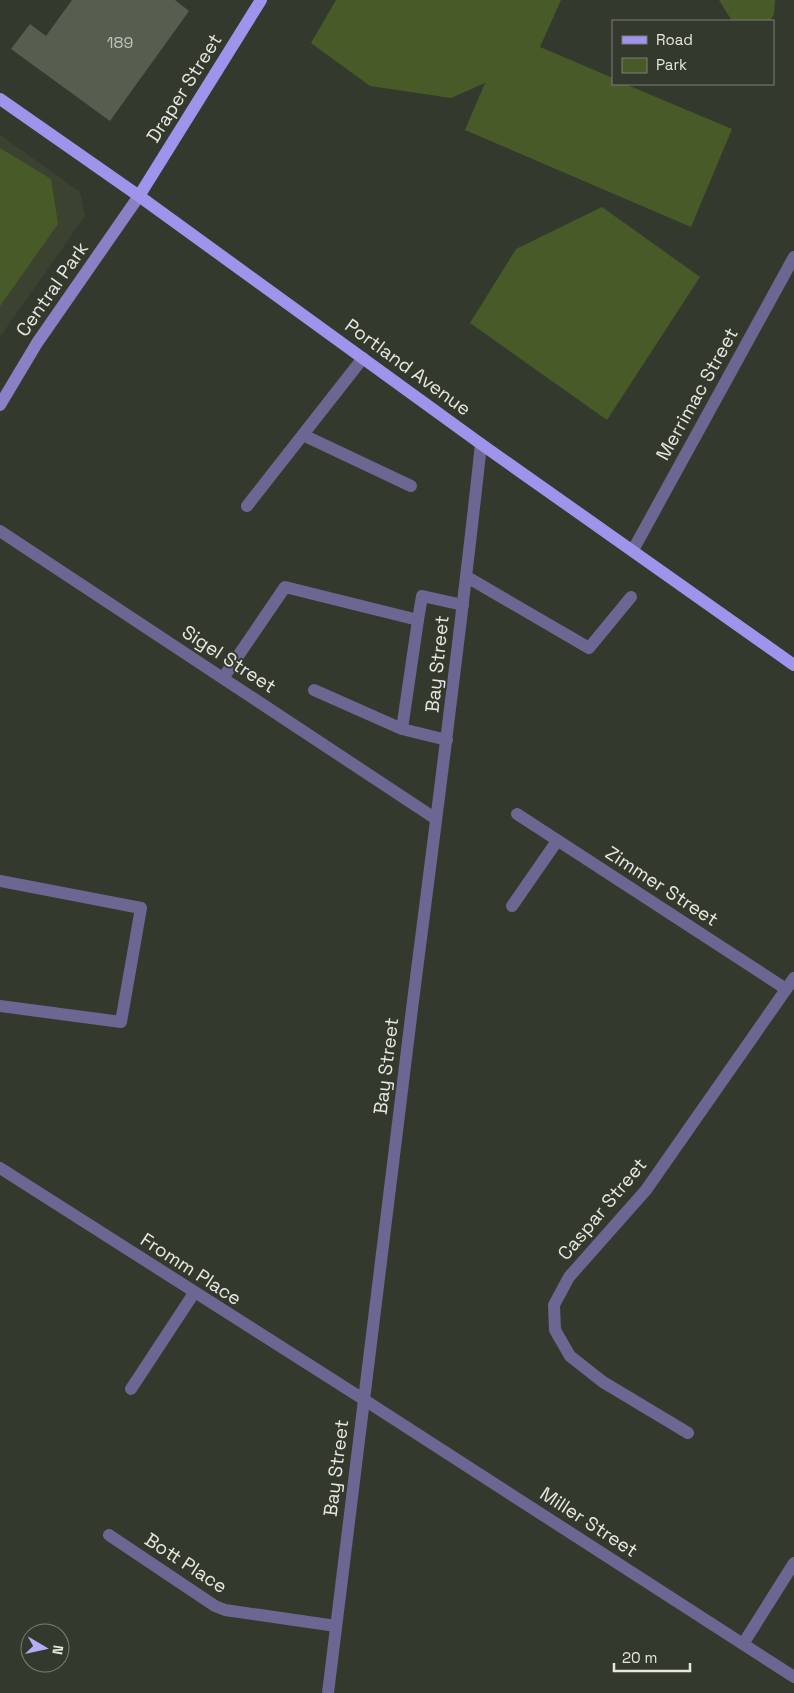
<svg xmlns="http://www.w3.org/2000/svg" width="794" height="1693" viewBox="0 0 794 1693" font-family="'Space Grotesk',sans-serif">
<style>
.built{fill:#3b422f}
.green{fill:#485a28}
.building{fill:#575d4f}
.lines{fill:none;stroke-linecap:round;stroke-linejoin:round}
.service{stroke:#6b6792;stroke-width:12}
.minor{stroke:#6b6792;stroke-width:12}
.tertiary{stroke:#6b6792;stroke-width:12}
.secondary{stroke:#8980c5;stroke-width:12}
.primary{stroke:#9f94ec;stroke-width:12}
.labels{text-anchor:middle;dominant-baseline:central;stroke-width:4;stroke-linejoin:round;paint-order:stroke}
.number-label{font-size:16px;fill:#c1c5bc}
.street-label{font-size:19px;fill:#e4e8e0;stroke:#34392d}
</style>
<rect width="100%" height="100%" fill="#34392d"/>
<polygon class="built" points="0,135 80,192 85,216 0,337"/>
<g class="green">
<polygon points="336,0 561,0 540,47 613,78 613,84 625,84 732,129 691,227 465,130 485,83 451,98 370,86 311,43"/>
<polygon points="719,0 775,0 774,14 770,21 732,21"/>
<polygon points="0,148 51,179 58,224 0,306"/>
<polygon points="602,207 700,277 607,420 470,323 516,249"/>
</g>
<polygon class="building" points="72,0 175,0 189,11 110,121 11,49 30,24 46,36"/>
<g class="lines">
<g class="service">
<polyline points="303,435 411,486"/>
<polyline points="247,506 363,358"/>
<polyline points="467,577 589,648 631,597"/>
<polyline points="418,620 402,729 447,740"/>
<polyline points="223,678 285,587 418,620 422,596 463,605"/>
<polyline points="314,690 402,729"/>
<polyline points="0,881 141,908 121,1022 0,1006"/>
<polyline points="512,906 557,841"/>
<polyline points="131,1389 194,1293"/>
</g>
<g class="minor">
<polyline points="0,531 436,819"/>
<polyline points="633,550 794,257"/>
<polyline points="517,814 786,989"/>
<polyline points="0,1168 363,1399 794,1677"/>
<polyline points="688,1433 603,1382 570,1356 555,1330 554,1305 569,1277 646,1190 794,978"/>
<polyline points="109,1535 215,1606 225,1610 336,1626"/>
<polyline points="743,1644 794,1563"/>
</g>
<path class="tertiary" d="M328,1693C355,1465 383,1237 412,1009C436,820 461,632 481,444"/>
<polyline class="secondary" points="0,405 37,343 139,196"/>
<g class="primary">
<polyline points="0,99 139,196 481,444 794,665"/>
<polyline points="139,196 261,0"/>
</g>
</g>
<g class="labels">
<g class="number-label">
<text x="120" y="42">189</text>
</g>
<g class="street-label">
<text transform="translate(184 88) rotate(-58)">Draper Street</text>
<text transform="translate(52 289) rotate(-55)">Central Park</text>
<text transform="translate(408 367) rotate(36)">Portland Avenue</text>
<text transform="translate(697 394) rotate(-61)">Merrimac Street</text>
<text transform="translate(229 659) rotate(33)">Sigel Street</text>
<text transform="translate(437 664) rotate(-84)">Bay Street</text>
<text transform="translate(662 886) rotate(33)">Zimmer Street</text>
<text transform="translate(386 1066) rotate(-83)">Bay Street</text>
<text transform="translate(602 1209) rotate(-50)">Caspar Street</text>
<text transform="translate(191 1269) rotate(33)">Fromm Place</text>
<text transform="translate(336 1468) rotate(-83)">Bay Street</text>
<text transform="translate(589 1522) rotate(33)">Miller Street</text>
<text transform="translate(186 1563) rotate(33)">Bott Place</text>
</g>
</g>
<rect x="612" y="20" width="162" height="65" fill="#34392d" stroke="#7a7f75"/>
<rect x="622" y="36" width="25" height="8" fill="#9f94ec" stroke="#7a7f75"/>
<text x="656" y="45" font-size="15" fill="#e4e8e0">Road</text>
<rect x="622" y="58" width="25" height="15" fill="#485a28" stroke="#7a7f75"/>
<text x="656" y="70" font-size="15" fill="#e4e8e0">Park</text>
<g transform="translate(45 1648) rotate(99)"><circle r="24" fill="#34392d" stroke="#7a7f75"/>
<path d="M0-4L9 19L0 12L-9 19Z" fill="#b4acf9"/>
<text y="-8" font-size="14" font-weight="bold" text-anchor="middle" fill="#e4e8e0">N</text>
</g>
<path d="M614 1663v8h76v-8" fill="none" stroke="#e4e8e0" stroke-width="2.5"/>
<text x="622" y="1663" font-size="15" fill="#e4e8e0" stroke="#34392d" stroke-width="4" paint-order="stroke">20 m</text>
</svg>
